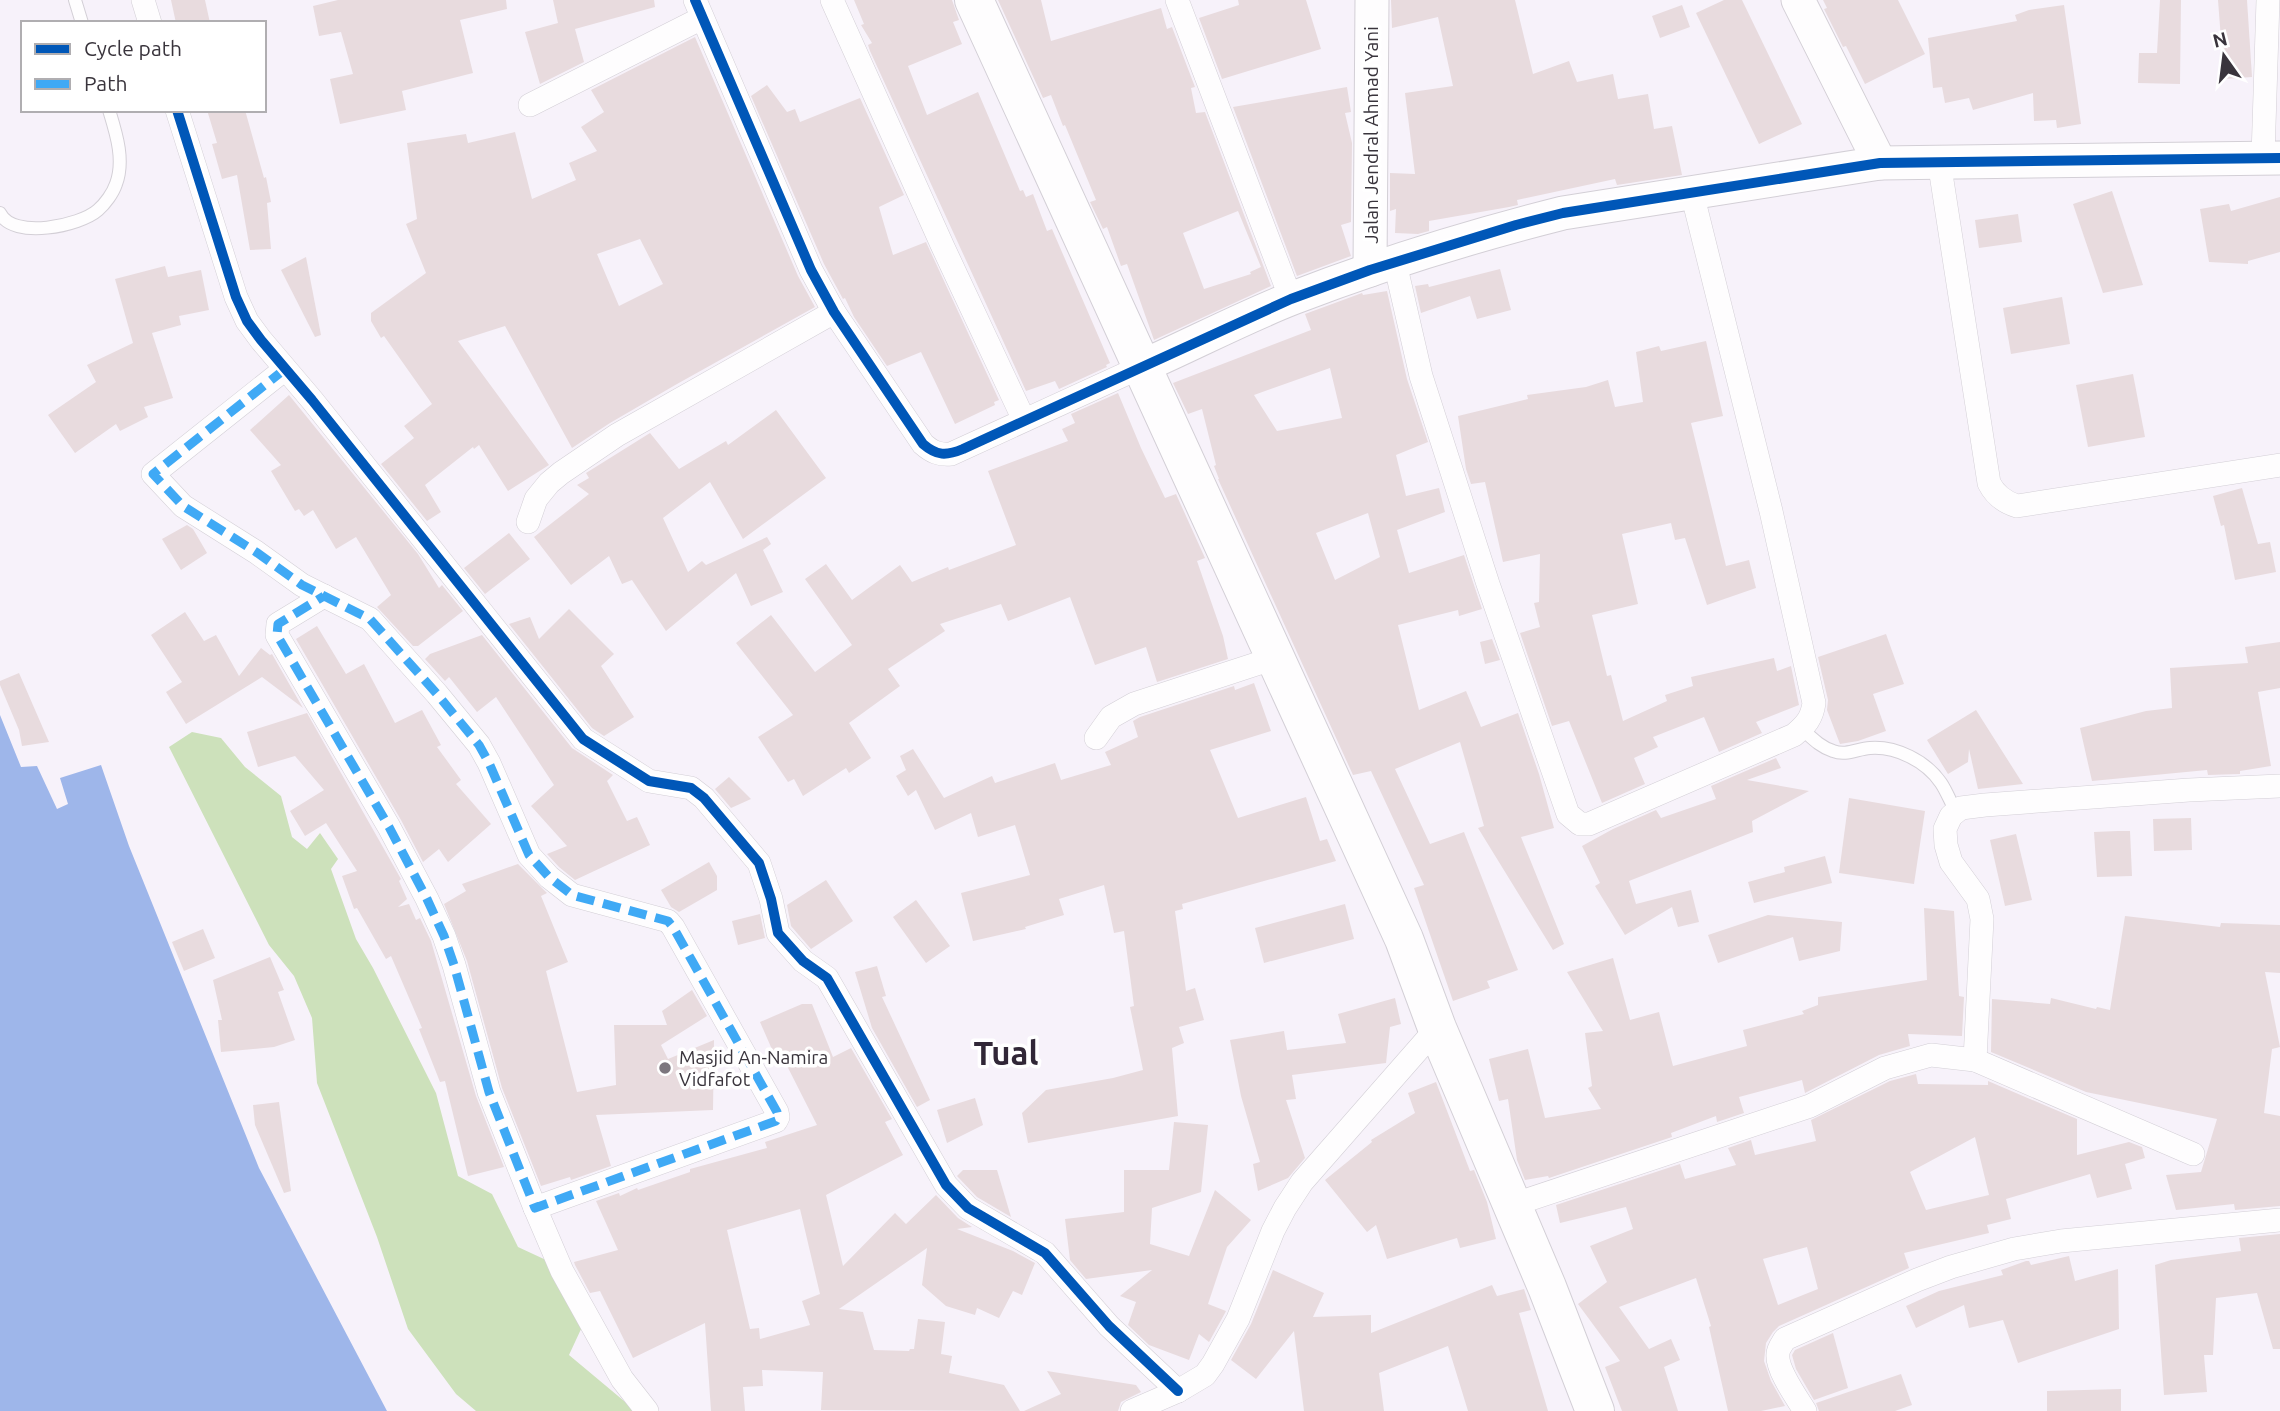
<svg xmlns="http://www.w3.org/2000/svg" width="2280" height="1411" viewBox="0 0 2280 1411" font-family="Ubuntu,sans-serif">
<style>
.green{fill:#cde1bb}
.water{fill:#9eb6ea}
.building{fill:#e8dbde;fill-rule:evenodd}
.lines{fill:none;stroke-linecap:round;stroke-linejoin:round}
.lane-casing{stroke:#d3cfd6;stroke-width:14}
.street-casing{stroke:#d3cfd6;stroke-width:24}
.secondary-casing{stroke:#d3cfd6;stroke-width:35}
.highway-casing{stroke:#d3cfd6;stroke-width:40}
.lane{stroke:#fefdfe;stroke-width:12}
.street{stroke:#fefdfe;stroke-width:23}
.secondary{stroke:#fefdfe;stroke-width:33}
.highway{stroke:#fefdfe;stroke-width:38}
.quiet{stroke:#3fa9f5;stroke-width:9;stroke-dasharray:18 9;stroke-linecap:butt}
.cycleway-casing{stroke:#fff;stroke-width:15}
.cycleway{stroke:#0057b8;stroke-width:10}
.poi-dot{fill:#7c767e;stroke:#fff;stroke-width:2.5}
.labels{text-anchor:middle;dominant-baseline:central;stroke-width:7;stroke-linejoin:round;paint-order:stroke}
.street-label{font-size:19px;fill:#39343c;stroke:#fff}
.poi-label{font-size:19px;fill:#39343c;stroke:#fff;text-anchor:start}
.town-label{font-size:33px;font-weight:bold;fill:#312737;stroke:#fff}
</style>
<rect width="100%" height="100%" fill="#f7f2fa"/>
<polygon class="green" points="192,732 221,738 245,767 281,796 292,837 307,849 320,833 338,859 331,869 356,939 373,968 436,1093 458,1176 492,1194 518,1247 546,1260 582,1327 569,1355 636,1411 476,1411 456,1394 408,1329 377,1237 317,1083 312,1018 294,976 269,945 169,747"/>
<polygon class="water" points="0,715 21,767 37,766 57,809 68,804 60,778 101,765 129,846 259,1168 387,1411 0,1411"/>
<g class="building">
<polygon points="171,0 205,0 210,23 176,23"/>
<polygon points="338,0 506,0 507,9 460,20 473,73 402,91 406,110 340,124 330,79 353,74 341,32 319,36 313,6"/>
<polygon points="553,0 654,0 655,7 575,29 584,62 540,84 525,32 558,23"/>
<polygon points="854,0 952,0 959,20 953,22 962,44 908,66 927,115 978,92 1020,191 1023,190 1026,197 1033,194 1047,231 1052,229 1110,363 1106,365 1107,367 1059,389 1055,381 1026,391 870,51 868,45 872,43 861,25 864,24"/>
<path d="M998,0H1041L1051,41L1161,8L1167,29L1172,27L1195,87L1191,88L1196,113L1205,112L1271,286L1154,340L1127,264L1121,266L1107,227L1103,229L1090,202L1096,200L1065,125L1063,126L1051,95L1043,98ZM1238,211L1261,267L1250,272L1251,274L1204,289L1183,233Z"/>
<polygon points="1238,0 1306,0 1321,49 1222,79 1199,18 1239,5"/>
<polygon points="1391,0 1515,0 1533,74 1569,61 1577,82 1613,74 1618,99 1648,94 1654,129 1672,126 1682,175 1617,185 1615,179 1517,200 1518,205 1509,207 1429,221 1429,231 1418,234 1395,233 1396,209 1390,211 1390,173 1415,174 1405,93 1453,86 1438,17 1392,28"/>
<polygon points="1724,0 1742,0 1802,124 1759,144 1696,13"/>
<polygon points="1823,0 1898,0 1925,54 1865,84 1846,46 1843,47 1824,9 1827,8"/>
<polygon points="2160,0 2181,0 2180,84 2138,83 2139,53 2157,53"/>
<polygon points="2218,0 2247,0 2252,77 2224,79"/>
<polygon points="1682,5 1690,27 1660,38 1652,16"/>
<polygon points="2064,5 2081,124 2057,128 2056,120 2034,121 2033,93 1973,110 1969,98 1945,103 1942,87 1933,88 1928,38 2017,21 2015,15 2029,10"/>
<path d="M695,37L798,276L815,307L677,384L610,423L572,448L505,326L458,341L549,465L508,491L479,445L474,449L473,447L425,485L441,512L427,521L381,464L414,438L404,426L432,404L384,336L381,338L371,321V313L426,273L406,224L417,219L407,143L466,134L468,143L515,132L532,199L576,180L569,163L597,151L581,127L604,112L591,90ZM640,239L663,284L619,306L597,254Z"/>
<polygon points="767,85 787,112 795,109 800,122 860,98 904,195 879,207 893,255 926,242 999,400 994,402 995,405 955,424 921,352 887,366 854,317 845,298 843,299 824,264 751,96"/>
<polygon points="1347,87 1351,112 1345,113 1352,143 1351,222 1341,225 1351,256 1297,276 1233,107"/>
<polygon points="207,110 245,110 264,178 266,177 271,202 267,203 271,249 250,250 237,175 222,179 212,144 217,143"/>
<polygon points="2112,191 2143,285 2103,293 2073,204"/>
<polygon points="2280,197 2280,252 2248,261 2248,264 2209,262 2200,209 2229,204 2231,211"/>
<polygon points="2018,214 2022,242 1979,248 1975,220"/>
<polygon points="306,257 321,335 315,337 281,270"/>
<polygon points="165,266 168,277 201,270 209,310 179,316 181,325 152,333 173,398 144,407 148,417 120,431 116,424 75,453 48,415 96,382 87,365 133,343 115,279"/>
<polygon points="1500,269 1511,310 1477,319 1470,296 1421,313 1415,286 1428,284 1429,287"/>
<path d="M1387,291L1407,379L1428,442L1396,455L1406,496L1439,488L1445,512L1397,530L1409,573L1464,555L1482,609L1459,616L1458,610L1398,625L1419,710L1466,691L1481,727L1518,713L1539,774L1554,828L1521,837L1564,944L1553,950L1478,828L1484,826L1460,742L1395,769L1430,844L1464,832L1518,970L1487,981L1490,988L1453,1001L1414,888L1424,885L1371,771L1353,775L1218,479H1219L1214,466L1216,465L1202,409L1188,414L1173,383L1311,330L1305,314L1362,293L1363,295ZM1330,368L1342,418L1277,431L1254,395ZM1368,513L1380,557L1335,580L1316,533Z"/>
<polygon points="2062,297 2070,344 2011,354 2003,308"/>
<polygon points="1706,341 1723,416 1691,423 1726,566 1749,560 1756,588 1707,605 1685,538 1675,540 1671,523 1622,534 1638,604 1592,615 1607,676 1611,675 1623,721 1667,701 1665,695 1693,686 1691,677 1774,658 1777,671 1791,666 1799,705 1756,722 1762,733 1719,752 1704,717 1653,737 1658,747 1634,758 1645,784 1602,803 1569,721 1552,726 1520,633 1540,627 1534,603 1539,602 1540,554 1503,562 1485,482 1471,484 1466,469 1458,416 1528,399 1527,395 1586,387 1608,380 1615,407 1643,402 1636,352 1659,346 1661,351"/>
<polygon points="2133,374 2145,437 2088,447 2076,385"/>
<polygon points="1118,393 1141,448 1165,498 1176,494 1205,558 1197,561 1223,636 1228,659 1157,682 1146,647 1095,665 1070,597 1008,621 1001,604 940,624 945,631 888,669 900,686 849,723 871,758 849,773 846,768 803,796 794,779 788,782 758,737 793,715 736,643 771,615 815,672 852,645 805,579 826,564 852,600 900,565 912,582 948,567 949,570 1016,545 988,471 1068,441 1062,429 1075,423 1071,414"/>
<polygon points="289,395 418,554 439,588 442,585 463,611 418,646 413,646 377,607 391,595 356,537 336,549 313,510 304,516 299,509 295,511 271,471 281,465 250,430"/>
<polygon points="776,410 826,478 743,539 710,482 663,518 688,572 702,561 706,565 767,537 771,544 763,550 783,592 751,606 736,573 666,631 632,580 622,584 609,556 571,585 534,537 589,494 577,485 589,478 586,473 650,433 679,469 726,441 728,445"/>
<polygon points="2242,488 2258,544 2270,542 2276,572 2235,580 2224,525 2221,526 2213,496"/>
<polygon points="187,525 193,529 207,553 181,570 162,539"/>
<polygon points="509,533 530,559 485,594 464,568"/>
<polygon points="569,609 614,654 601,666 634,717 604,736 592,728 509,624 530,617 539,639"/>
<polygon points="185,612 204,641 216,635 239,676 261,648 270,655 272,654 303,708 262,677 186,724 166,692 182,682 151,635"/>
<polygon points="317,626 346,674 364,664 395,723 422,710 441,745 437,747 461,780 456,784 491,824 448,862 439,849 423,862 401,820 296,639"/>
<polygon points="1886,634 1904,684 1873,694 1886,731 1858,741 1840,744 1827,710 1828,700 1818,657"/>
<polygon points="482,635 572,748 613,775 607,781 627,821 637,817 650,845 575,880 559,867 547,854 567,846 531,806 554,785 496,697 477,712 449,677 445,681 425,659 430,654"/>
<polygon points="1492,639 1500,660 1485,664 1480,642"/>
<polygon points="2280,642 2280,688 2258,692 2271,766 2240,771 2240,774 2208,775 2207,770 2092,781 2080,728 2146,711 2172,708 2170,668 2248,663 2245,647"/>
<polygon points="19,673 49,742 22,746 19,730 0,685 0,681"/>
<polygon points="1254,683 1271,731 1210,750 1238,818 1306,797 1320,841 1327,839 1336,861 1182,904 1183,909 1175,911 1186,991 1195,988 1204,1020 1179,1027 1184,1043 1172,1048 1178,1116 1028,1143 1022,1113 1046,1090 1113,1078 1143,1070 1130,1007 1134,1006 1124,931 1114,933 1104,885 1059,899 1064,915 1025,927 1026,929 973,941 961,893 1030,875 1015,825 978,837 971,813 935,830 916,790 908,796 896,776 906,770 900,756 913,749 944,798 992,776 995,783 1055,763 1061,780 1111,765 1105,752 1138,737 1133,721 1140,717 1234,686 1235,690"/>
<polygon points="1976,710 2023,784 1978,789 1969,749 1968,762 1948,774 1927,740"/>
<polygon points="307,713 401,879 399,881 407,899 398,907 409,904 416,920 420,918 431,941 476,1096 504,1167 468,1176 445,1081 440,1082 419,1029 422,1028 391,956 386,959 357,908 354,909 342,876 357,871 326,823 305,836 290,811 324,790 295,756 258,767 247,732"/>
<polygon points="1776,758 1781,768 1747,780 1809,791 1752,821 1753,832 1629,881 1636,904 1691,890 1699,922 1678,927 1672,907 1625,935 1595,886 1600,883 1582,846 1613,829 1656,810 1661,818 1716,799 1711,786"/>
<polygon points="729,777 751,799 731,808 715,789"/>
<polygon points="1849,798 1925,811 1914,884 1839,873"/>
<polygon points="2191,818 2192,850 2154,851 2153,819"/>
<polygon points="2118,831 2130,831 2132,876 2097,877 2094,832"/>
<polygon points="2016,834 2032,900 2005,906 1990,840"/>
<polygon points="1825,856 1832,883 1754,903 1748,882 1785,872 1784,867"/>
<polygon points="709,862 717,876 717,890 679,912 671,907 661,890"/>
<polygon points="518,864 547,893 541,896 568,962 546,971 577,1092 616,1085 614,1025 667,1025 662,1011 692,990 707,1016 661,1045 668,1059 714,1040 713,1110 596,1115 611,1166 571,1180 570,1177 541,1186 502,1088 467,961 444,904 466,891 462,884"/>
<polygon points="826,880 853,921 811,949 791,926 787,905"/>
<polygon points="916,900 950,946 926,963 893,917"/>
<polygon points="1345,904 1354,939 1264,963 1255,928"/>
<polygon points="1924,908 1954,911 1959,996 1964,997 1962,1036 1908,1034 1910,1046 1879,1055 1805,1093 1802,1080 1739,1097 1744,1113 1717,1122 1716,1116 1671,1133 1672,1137 1549,1178 1548,1176 1525,1180 1517,1160 1508,1099 1499,1101 1489,1059 1528,1049 1545,1118 1601,1109 1588,1088 1592,1086 1585,1033 1603,1031 1567,972 1613,958 1630,1020 1659,1012 1673,1066 1747,1046 1743,1030 1804,1014 1802,1011 1818,1005 1818,997 1927,980"/>
<polygon points="760,914 765,938 738,945 732,921"/>
<polygon points="1768,915 1842,922 1840,951 1799,961 1793,937 1718,963 1708,935"/>
<polygon points="2125,916 2220,927 2221,923 2280,925 2280,973 2265,972 2280,1047 2272,1049 2264,1113 2280,1116 2280,1206 2235,1210 2234,1204 2176,1210 2166,1175 2201,1172 2217,1119 2086,1092 1991,1052 1992,999 2050,1004 2051,998 2096,1009 2097,1007 2110,1010"/>
<polygon points="203,929 215,958 184,971 172,942"/>
<polygon points="270,957 284,990 278,992 295,1040 274,1047 221,1052 218,1020 222,1020 213,980"/>
<polygon points="877,966 886,996 882,997 930,1100 917,1107 872,1028 855,972"/>
<polygon points="1395,998 1401,1024 1390,1027 1386,1063 1292,1075 1296,1099 1286,1100 1305,1158 1288,1178 1258,1191 1253,1164 1260,1162 1241,1096 1230,1040 1284,1031 1287,1050 1346,1043 1338,1014"/>
<path d="M802,1004H812L833,1057L851,1048L892,1119L885,1122L903,1155L826,1195L843,1266L895,1213L906,1224L936,1195L958,1218L972,1227L957,1229L1013,1251L1035,1263L1022,1295L1013,1291L999,1318L977,1308L975,1315L946,1306L922,1285L927,1248L839,1309L863,1312L874,1350L909,1351L910,1349H914L918,1319L945,1322L941,1354L952,1356L949,1373L1004,1385L1020,1411L821,1410L823,1372L762,1370L763,1386L743,1387L745,1411H711L705,1323L633,1358L600,1291L590,1293L575,1265L574,1262L618,1250L596,1201L619,1193L620,1196L637,1188L638,1190L690,1172V1169L767,1148L765,1142L817,1125L780,1052L774,1054L760,1022ZM800,1209L820,1294L802,1301L810,1325L760,1339L759,1328L750,1329L727,1230Z"/>
<path d="M1916,1074L1918,1084L1988,1085V1081L2077,1119V1155L2129,1142L2142,1147L2145,1158L2125,1164L2132,1189L2097,1198L2090,1174L2006,1199L2011,1219L1987,1225L1989,1233L1904,1253L1909,1268L1779,1326L1773,1332L1766,1343L1764,1361L1771,1381L1785,1406L1761,1411H1728L1709,1327L1711,1326L1696,1278L1619,1307L1649,1349L1671,1339L1680,1360L1664,1367L1678,1411H1622L1605,1367L1620,1361L1578,1304L1607,1282L1590,1246L1633,1229L1626,1207L1560,1223L1556,1205L1680,1164L1685,1179L1736,1165L1728,1148L1751,1140L1755,1155L1816,1141L1811,1120L1890,1081ZM1975,1137L1989,1195L1926,1210L1910,1172ZM1807,1247L1818,1289L1778,1305L1763,1259Z"/>
<polygon points="1436,1082 1470,1171 1474,1170 1487,1202 1496,1239 1460,1248 1457,1238 1387,1259 1376,1225 1367,1232 1325,1180 1372,1142 1371,1140 1415,1113 1408,1093"/>
<polygon points="975,1098 983,1125 947,1143 937,1110"/>
<polygon points="279,1102 291,1191 284,1193 255,1125 253,1105"/>
<polygon points="1174,1122 1208,1125 1201,1192 1152,1208 1150,1244 1189,1256 1215,1190 1251,1220 1227,1247 1208,1304 1226,1311 1225,1313 1209,1342 1199,1334 1189,1360 1149,1345 1128,1325 1136,1302 1120,1296 1152,1270 1086,1279 1070,1260 1065,1219 1124,1212 1124,1170 1169,1170"/>
<polygon points="963,1170 997,1170 1011,1217 977,1197 957,1176"/>
<polygon points="2280,1234 2280,1349 2273,1349 2257,1293 2216,1298 2213,1355 2204,1355 2207,1392 2164,1395 2155,1265 2171,1260 2241,1251 2239,1238"/>
<polygon points="2069,1256 2075,1281 2118,1269 2119,1329 2018,1363 2003,1320 1969,1328 1964,1305 1916,1328 1906,1306 1939,1291 2003,1275 2001,1270 2026,1261 2029,1261 2031,1265"/>
<polygon points="1273,1270 1324,1293 1313,1317 1371,1315 1371,1333 1492,1285 1497,1296 1524,1289 1531,1310 1519,1313 1548,1411 1468,1411 1448,1346 1379,1373 1384,1411 1304,1411 1294,1331 1256,1379 1231,1360 1251,1324"/>
<polygon points="1833,1333 1848,1388 1814,1400 1796,1369 1792,1355 1795,1350"/>
<polygon points="1047,1371 1136,1385 1141,1392 1121,1402 1118,1411 1024,1411 1061,1394"/>
<polygon points="1901,1374 1912,1405 1895,1411 1819,1411 1816,1403"/>
<polygon points="2121,1389 2121,1411 2047,1411 2047,1391"/>
</g>
<g class="lines">
<defs>
<g id="lane">
<polyline points="75,0 82,23"/>
<path d="M0,213C13,240 80,226 98,210C105,204 113,193 116,184C125,160 116,133 109,110"/>
<path d="M1802,729C1811,737 1820,747 1833,751C1846,756 1857,749 1870,748C1896,746 1926,761 1941,783C1947,792 1951,803 1956,812"/>
</g>
<g id="street">
<polyline points="143,0 150,23"/>
<path d="M695,0L811,270L834,312L923,444C932,452 939,455 951,454L1143,366"/>
<polyline points="832,0 943,247 1024,420"/>
<polyline points="1177,0 1291,299"/>
<polyline points="530,105 702,18"/>
<polyline points="177,110 236,297 247,321 261,340 312,400 583,739 649,781 691,788 704,798 759,863 771,899 778,933 803,961 827,978 946,1185 968,1208 1045,1253 1109,1326 1178,1391"/>
<polyline points="2263,157 2268,0"/>
<path d="M1939,161L1989,483C1995,495 2004,502 2017,506L2280,465"/>
<path d="M1395,263L1421,376L1488,584L1568,814L1580,824H1589L1794,735C1806,725 1812,718 1814,703L1771,511L1692,193"/>
<polyline points="285,369 153,474 183,506 256,552 302,585 370,619 437,694 479,745 489,763 529,855 549,877 572,895 668,921 673,927 777,1112 778,1117 776,1121 535,1208"/>
<polyline points="528,522 536,499 549,483 561,473 617,435 834,312"/>
<polyline points="324,596 278,624 277,635 389,827 427,899 444,936 454,965 489,1092 535,1208 562,1271 622,1379 647,1411"/>
<polyline points="1096,738 1111,717 1134,704 1275,658"/>
<polyline points="1975,1060 1982,919 1978,899 1951,862 1946,845 1945,829 1951,816 1961,808 1985,805 2189,790 2280,786"/>
<polyline points="1512,1205 1810,1106 1885,1068 1931,1055 1975,1060 2193,1154"/>
<polyline points="1132,1411 1178,1391 1205,1375 1213,1364 1238,1319 1273,1231 1285,1208 1302,1182 1437,1028"/>
<path d="M1805,1411C1797,1398 1776,1369 1778,1354C1778,1349 1782,1344 1785,1339L1917,1280L1951,1267L2014,1249L2061,1241L2280,1220"/>
</g>
<g id="secondary">
<polyline points="1798,0 1880,163"/>
<polyline points="1370,270 1372,0"/>
<path d="M1143,366C1193,344 1242,318 1293,298C1381,264 1472,236 1563,213L1880,163L2280,158"/>
</g>
<polyline id="highway" points="974,0 1404,939 1437,1028 1547,1287 1595,1411"/>
</defs>
<use href="#lane" class="lane-casing"/>
<use href="#street" class="street-casing"/>
<use href="#secondary" class="secondary-casing"/>
<use href="#highway" class="highway-casing"/>
<use href="#lane" class="lane"/>
<use href="#street" class="street"/>
<use href="#secondary" class="secondary"/>
<use href="#highway" class="highway"/>
<polyline class="quiet" points="285,369 153,474 183,506 256,552 302,585 370,619 437,694 479,745 489,763 529,855 549,877 572,895 668,921 673,927 777,1112 778,1117 776,1121 535,1208 489,1092 454,965 444,936 427,899 389,827 277,635 278,624 324,596"/>
<defs>
<g id="cycleway">
<path d="M695,0L811,270L834,312L923,444C937,456 946,456 963,449L1291,299L1370,270L1516,225L1563,213L1880,163L2280,158"/>
<polyline points="177,110 236,297 247,321 261,340 312,400 583,739 649,781 691,788 704,798 759,863 771,899 778,933 803,961 827,978 946,1185 968,1208 1045,1253 1109,1326 1178,1391"/>
</g>
</defs>
<use href="#cycleway" class="cycleway-casing"/>
<use href="#cycleway" class="cycleway"/>
</g>
<circle class="poi-dot" cx="665" cy="1068" r="7"/>
<g class="labels">
<g class="street-label">
<text transform="translate(1371 135) rotate(-90)">Jalan Jendral Ahmad Yani</text>
</g>
<g class="poi-label">
<text x="679" y="1057">Masjid An-Namira<tspan x="679" dy="22">Vidfafot</tspan></text>
</g>
<g class="town-label">
<text x="1006" y="1052">Tual</text>
</g>
</g>
<rect x="21" y="21" width="245" height="91" fill="#ffffff" stroke="#b0aeb1" stroke-width="2"/>
<rect x="35" y="44" width="35" height="10" fill="#0057b8" stroke="#b0aeb1" stroke-width="2"/>
<text x="84" y="56" font-size="21" fill="#39343c">Cycle path</text>
<rect x="35" y="79" width="35" height="10" fill="#3fa9f5" stroke="#b0aeb1" stroke-width="2"/>
<text x="84" y="91" font-size="21" fill="#39343c">Path</text>
<g transform="translate(2224 56) rotate(346)" stroke="#ffffff" stroke-width="5" paint-order="stroke">
<path d="M0-5L12 26L0 18L-12 26Z" fill="#39343c"/>
<text y="-10" font-size="19" font-weight="bold" text-anchor="middle" fill="#39343c">N</text>
</g>
</svg>
